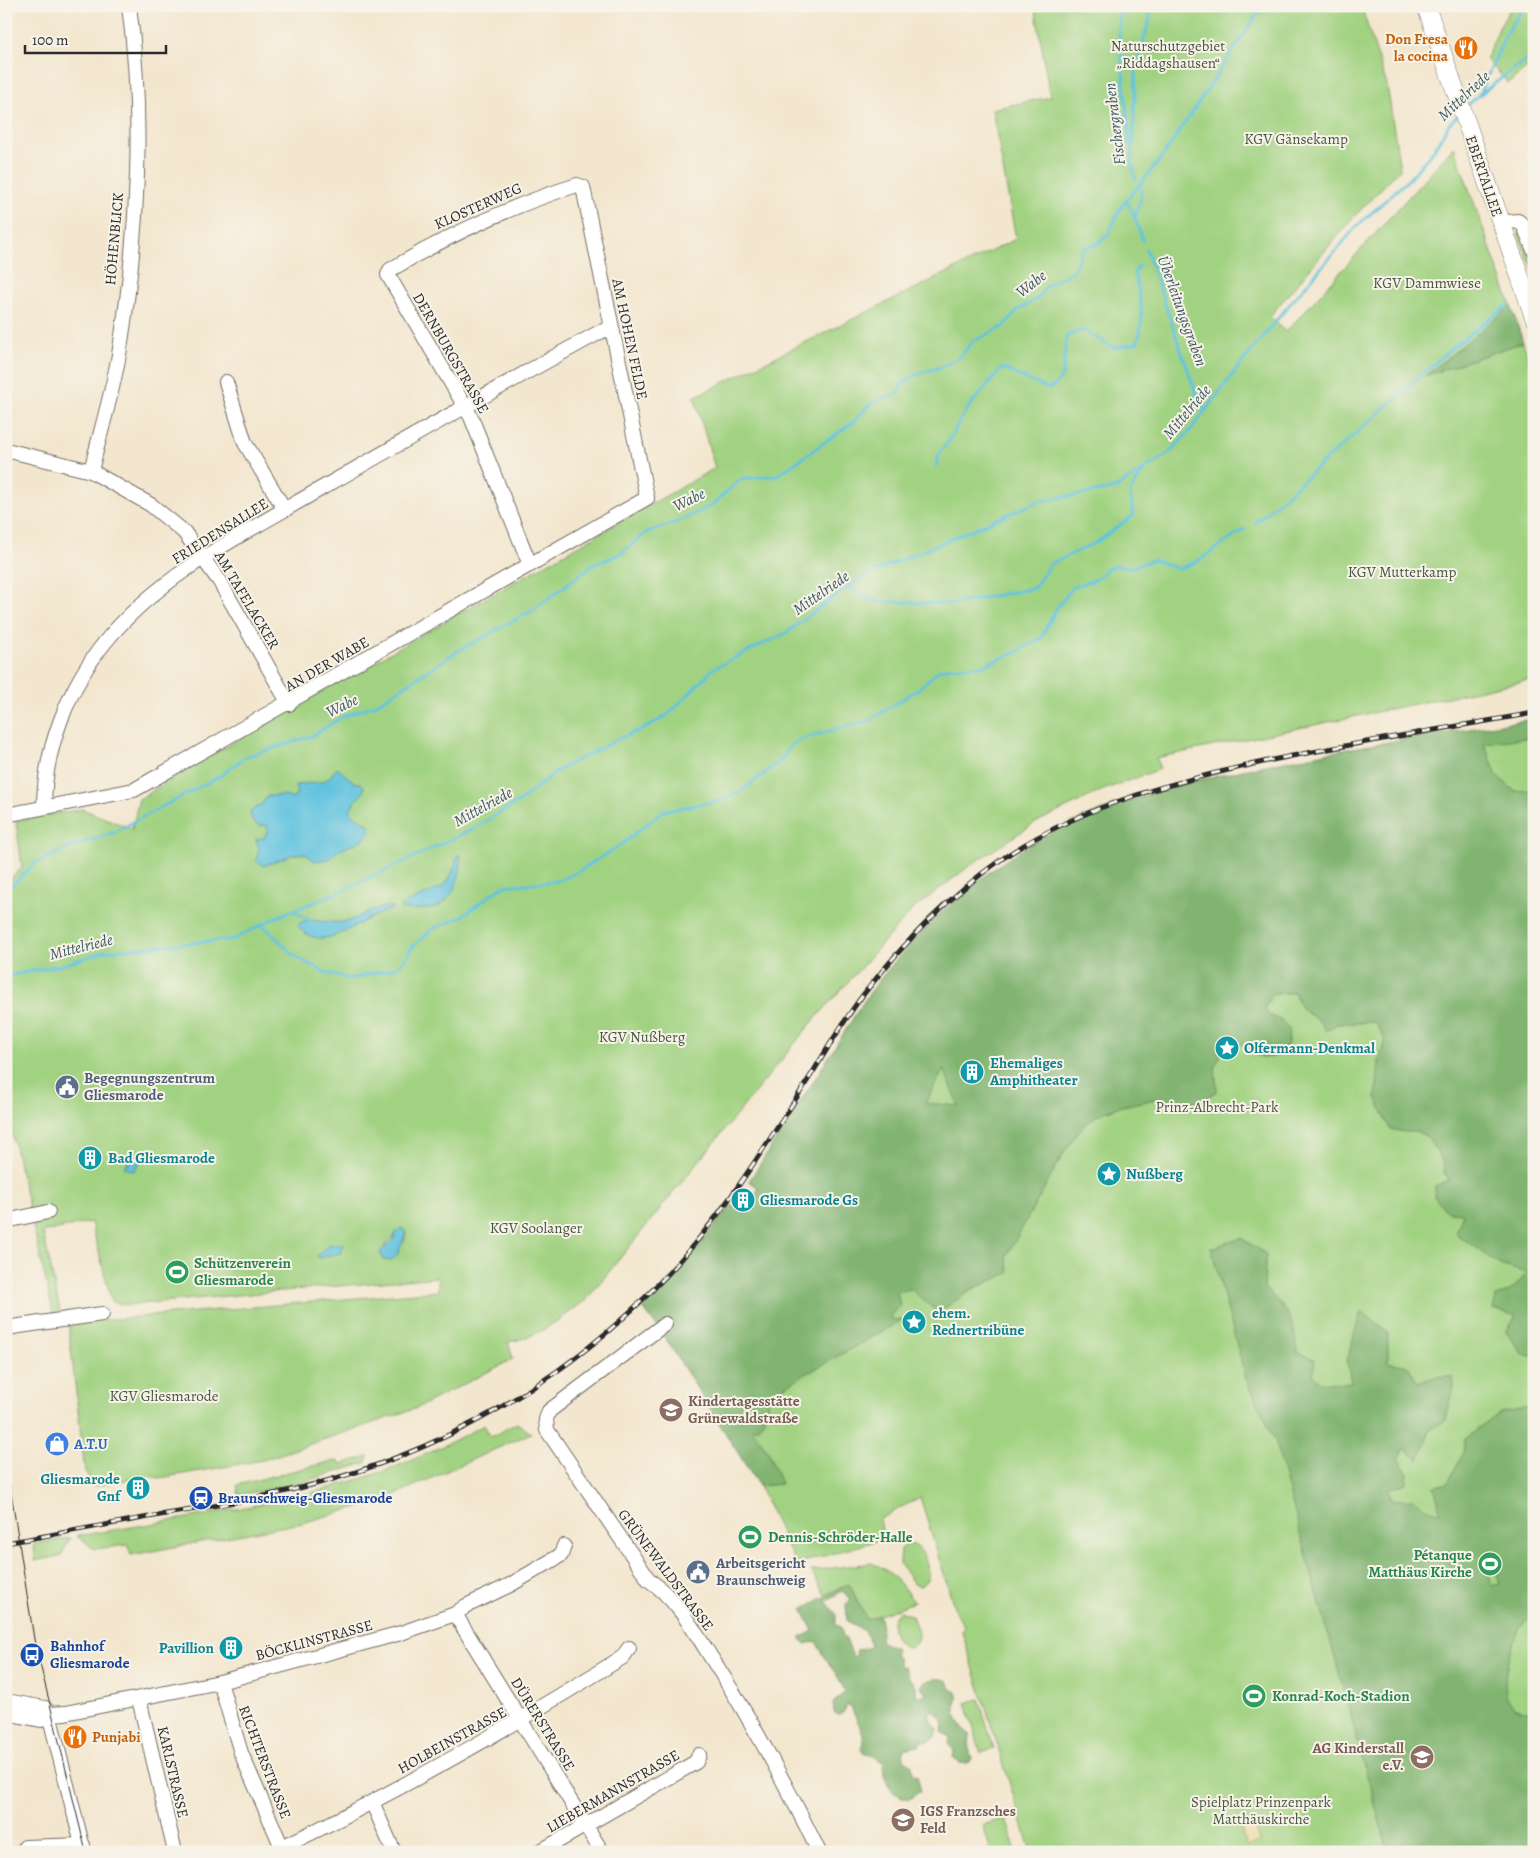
<svg xmlns="http://www.w3.org/2000/svg" width="1540" height="1858" viewBox="0 0 1540 1858" font-family="Alegreya,serif">
<style>
.green{fill:#a1d281;stroke:#667e56;fill-rule:evenodd}
.forest{fill:#80b46f;stroke:#56704d;fill-rule:evenodd}
.sand{fill:#eeda9e;stroke:#8c8264}
.water{fill:#61c3df;stroke:#467785}
.lines{fill:none;stroke-linecap:round;stroke-linejoin:round}
.stream{stroke:#61c3df;stroke-width:3}
.minor-casing{stroke:#716c64;stroke-width:16}
.major-casing{stroke:#716c64;stroke-width:19}
.minor{stroke:#fff;stroke-width:14}
.major{stroke:#fff;stroke-width:18}
.tram{stroke:#2b2b2b;stroke-width:1}
.rail-casing{stroke:#2b2b2b;stroke-width:5}
.rail{stroke:#f7f3e8;stroke-width:3;stroke-dasharray:9;stroke-linecap:butt}
.labels{text-anchor:middle;dominant-baseline:central;stroke-width:4;stroke-linejoin:round;paint-order:stroke}
.food-label{font-size:15px;font-weight:bold;fill:#c56008;stroke:#f7f3e8;text-anchor:end}
.park-label{font-size:15px;fill:#485540;stroke:#f7f3e8}
.street-label{font-size:15px;fill:#2b2b2b;stroke:#f7f3e8}
.culture-label{font-size:15px;font-weight:bold;fill:#0d838f;stroke:#f7f3e8;text-anchor:start}
.service-label{font-size:15px;font-weight:bold;fill:#4e5e75;stroke:#f7f3e8;text-anchor:start}
.leisure-label{font-size:15px;font-weight:bold;fill:#27864d;stroke:#f7f3e8;text-anchor:start}
.education-label{font-size:15px;font-weight:bold;fill:#785e54;stroke:#f7f3e8;text-anchor:start}
.shop-label{font-size:15px;font-weight:bold;fill:#366cbe;stroke:#f7f3e8;text-anchor:start}
.transit-label{font-size:15px;font-weight:bold;fill:#164399;stroke:#f7f3e8;text-anchor:start}
.water-label{font-size:16px;font-style:italic;fill:#3b5961;stroke:#f7f3e8}
</style>
<rect width="100%" height="100%" fill="#f7f3e8"/>
<filter id="ink" filterUnits="userSpaceOnUse"><feTurbulence type="fractalNoise" baseFrequency=".02" numOctaves="2"/><feDisplacementMap in="SourceGraphic" scale="10" xChannelSelector="R" yChannelSelector="G"/><feConvolveMatrix kernelMatrix="1 2 1 2 8 2 1 2 1" color-interpolation-filters="sRGB"/></filter>
<filter id="wash" filterUnits="userSpaceOnUse"><feTurbulence type="fractalNoise" baseFrequency=".0096" numOctaves="4" result="noise"/><feDisplacementMap in="SourceGraphic" scale="20" xChannelSelector="R" yChannelSelector="G"/><feGaussianBlur stdDeviation="1.12" result="paint"/><feColorMatrix in="noise" values="0 0 0 0 0 0 0 0 0 0 0 0 0 0 0 0 0 1.4 0 .05"/><feComposite in="paint" operator="in"/></filter>
<g filter="url(#wash)">
<rect width="100%" height="100%" fill="#f3e6ce"/>
<g class="green">
<path d="M1035,6H1361L1387,85L1400,169L1351,220L1270,316L1286,332L1454,147L1511,306L1427,375L1523,342L1534,377V679L1156,758L1160,769L1103,790L1035,823L972,864L912,910L808,1027L586,1300C561,1318 538,1338 508,1342L513,1359L417,1408L263,1460L160,1478L148,1476L94,1486L85,1471L68,1323L438,1291V1277L127,1305L112,1302L91,1222L43,1232L60,1311L54,1317L6,1108V882L22,868L16,821L82,809L132,829L139,799L242,737L715,468L694,397L1016,239L992,109L1050,97ZM403,1228L406,1232L404,1242L384,1246Z"/>
<polygon points="1512,6 1534,6 1534,63 1508,83 1486,59 1500,26"/>
<polygon points="1534,223 1534,272 1518,233"/>
<polygon points="1534,719 1534,1851 1031,1852 962,1632 964,1626 956,1613 920,1497 880,1519 883,1536 876,1541 796,1564 759,1486 664,1336 643,1308 682,1267 731,1205 744,1212 759,1188 749,1181 878,982 940,915 999,865 1037,842 1070,824 1128,801 1193,781 1352,748"/>
<path d="M517,1423L531,1433L383,1500L302,1523L131,1555L128,1545L94,1549L77,1536C173,1520 270,1507 363,1478C405,1465 445,1446 484,1425L491,1437Z"/>
<polygon points="368,1456 366,1463 296,1484 239,1495 237,1485 337,1460 342,1464"/>
<polygon points="70,1538 61,1556 35,1561 34,1544"/>
<path d="M907,1543C924,1545 929,1565 928,1579L921,1586L914,1584L900,1564L901,1549Z"/>
<path d="M871,1563C892,1570 901,1584 914,1602L867,1620L849,1584L825,1595L811,1571Z"/>
<path d="M901,1611L912,1616L918,1632V1641L910,1648C894,1646 885,1620 901,1611Z"/>
<polygon points="979,1699 994,1749 981,1753 966,1703"/>
<polygon points="1006,1818 1016,1852 991,1852 983,1825"/>
</g>
<g class="forest">
<polygon points="1511,306 1523,342 1425,376"/>
<path d="M1534,719V737L1484,743L1497,776L1515,791L1534,790V1357L1523,1354L1506,1332L1516,1316L1493,1309L1496,1297L1513,1289L1527,1273L1500,1265L1456,1234L1463,1213L1447,1212L1434,1196L1435,1186L1450,1179L1444,1174V1165L1428,1137L1418,1132H1404L1390,1129L1376,1097L1379,1061L1385,1040L1375,1022L1337,1024L1326,1031L1321,1023L1301,1008L1294,992L1272,995L1265,1007L1267,1014L1282,1021L1289,1029L1288,1042L1285,1052C1256,1067 1255,1047 1230,1039L1215,1066L1217,1091L1198,1103L1172,1106L1156,1099L1118,1107L1097,1115L1079,1131L1065,1151L1006,1257L1009,1273L975,1288L937,1313C929,1303 919,1298 911,1289L897,1292L900,1306L891,1315V1319L902,1320L769,1395L765,1419L757,1428H752L769,1453L781,1484L759,1486L664,1336L643,1308L682,1267L731,1205L744,1212L759,1188L749,1181C778,1137 807,1092 835,1047C849,1025 862,1002 878,982C926,920 999,855 1071,823C1138,794 1209,777 1280,762C1364,745 1449,732 1534,719ZM944,1069L959,1106L925,1103Z"/>
<path d="M1241,1238L1266,1254L1264,1288C1289,1310 1294,1319 1297,1352L1315,1359L1313,1375L1320,1382L1351,1383L1347,1360L1361,1311L1388,1332V1362L1408,1366L1418,1383L1437,1376L1453,1377L1454,1387L1446,1420L1430,1430L1419,1460L1404,1448L1398,1459L1408,1474L1407,1483L1388,1489L1392,1500L1413,1499L1428,1509L1441,1512L1434,1486L1448,1483L1463,1453L1465,1439L1500,1413L1534,1406V1613C1528,1619 1520,1626 1517,1634C1507,1654 1490,1720 1534,1710V1851L1388,1852L1275,1440L1246,1379L1211,1248ZM1491,1552L1500,1584L1492,1586L1484,1554Z"/>
<path d="M849,1584L867,1620L879,1615L882,1627L880,1641L896,1649L894,1655L898,1658L900,1666H904L908,1676L916,1685V1694L921,1697L926,1695L921,1686C927,1678 939,1677 948,1681L951,1689L957,1692C959,1699 955,1703 956,1709C956,1720 963,1729 970,1735L969,1749L972,1758L970,1762C962,1765 958,1764 953,1757L954,1751L949,1744L950,1737L942,1732L943,1721L934,1711L929,1712L931,1721L938,1729L936,1737L929,1741H922L919,1746L903,1749L904,1759L912,1765V1774L917,1776L921,1791L909,1799C888,1793 885,1785 884,1763L872,1755L866,1754L862,1749C868,1733 855,1721 851,1706L847,1705L843,1713L838,1715L834,1712L833,1703L845,1692C838,1673 824,1659 816,1641L805,1644L800,1638L813,1631L802,1609ZM842,1591L851,1599L846,1604L847,1621C860,1628 868,1631 871,1647L857,1650L856,1656L853,1657L846,1639L843,1637L841,1627L836,1625V1614L826,1601Z"/>
</g>
<polygon class="sand" points="1253,1820 1259,1842 1246,1846 1240,1824"/>
<g class="water">
<path d="M337,768L355,783H361L364,786L363,793C343,813 349,812 370,825V832L364,839L336,852L329,859L315,861L304,853L292,855L263,866L256,860L259,849L256,839L264,838L268,830L266,825L259,826L252,820L250,812L262,804L267,796L284,795L293,799L297,793L295,785L321,782L329,778Z"/>
<path d="M460,855C464,870 453,902 436,907C427,910 409,910 400,909C401,902 435,893 444,885C452,877 455,866 457,856Z"/>
<path d="M392,907L391,910C362,915 324,959 298,926L300,923L309,919C315,922 342,923 348,921C365,916 371,906 392,907Z"/>
<polygon points="139,1152 144,1155 134,1171 124,1167 126,1164 129,1164 128,1161 133,1153"/>
<polygon points="403,1228 406,1232 398,1254 391,1261 384,1260 380,1252 394,1239 395,1232"/>
<polygon points="332,1244 343,1244 341,1253 319,1258 317,1256 327,1246"/>
</g>
<g class="lines">
<g class="stream">
<polyline points="1120,6 1119,34 1129,134 1128,144 1133,144 1132,165 1136,179"/>
<polyline points="1480,93 1508,30 1521,12 1521,6"/>
<polyline points="1467,106 1479,95 1534,54"/>
<polyline points="1133,144 1136,68 1150,18 1150,6"/>
<polyline points="1126,201 1132,210 1143,241"/>
<polyline points="1135,218 1141,198 1141,188"/>
<polyline points="1146,249 1198,399 1205,410"/>
<path d="M936,466L939,453L948,442L967,409L1002,368L1048,389C1070,381 1062,355 1067,336L1084,330L1114,348L1137,343C1146,318 1140,297 1134,272L1139,266"/>
<polyline points="1255,523 1454,346 1508,305"/>
<polyline points="847,587 873,601 954,604 1034,588 1050,564 1097,542 1133,516 1130,492 1142,473"/>
<path d="M6,891L35,863L73,846L115,832L220,776L245,757L312,736L342,717L377,704L458,651L533,610L593,565L620,554L646,533L679,521L711,506L741,479L778,475L855,421C866,405 878,398 897,395L902,384L922,372L939,368L959,358L972,342L1004,326L1018,310L1040,297L1046,286L1073,271L1083,248L1097,244L1108,235L1121,207L1163,156L1263,6"/>
<polyline points="294,911 309,919"/>
<polyline points="262,924 296,957 324,972 350,979 395,968 406,958 412,947 434,928 461,917 503,886 558,881 576,873 621,845 663,811 723,800 743,790 781,760 791,745 801,739 868,721 917,690 939,670 952,667 981,666 1015,653 1041,638 1056,609 1073,587 1094,580 1101,576 1106,569 1115,566 1132,567 1153,560 1179,569 1198,561 1245,529"/>
<polyline points="6,976 66,964 105,951 234,939 274,918 337,893 467,832 520,801 558,770 620,738 646,728 669,714 714,668 786,633 847,587 871,573 1039,501 1114,489 1168,454 1189,432 1244,360 1289,305 1357,226 1410,178 1433,151 1449,124 1457,116"/>
</g>
</g>
</g>
<g filter="url(#ink)">
<g class="lines">
<defs>
<g id="minor">
<polyline points="1501,225 1508,222 1518,221 1524,226 1534,250"/>
<polyline points="226,382 245,443 285,510"/>
<polyline points="6,450 91,471 151,505 184,532 220,582 289,704"/>
<path d="M91,471C101,429 115,385 121,342C138,234 144,115 129,6"/>
<path d="M44,807C44,749 69,686 106,641C161,574 242,535 315,492C409,438 504,384 600,332L611,328"/>
<path d="M6,815L134,790L647,498L583,187L577,185C511,206 450,234 390,270L388,275L471,417L530,565"/>
<polyline points="6,1221 48,1212"/>
<path d="M665,1324L549,1411L546,1419L547,1430L649,1580C675,1598 692,1627 709,1654C750,1717 786,1784 819,1852"/>
<polyline points="6,1328 102,1314"/>
<polyline points="455,1614 602,1852"/>
<polyline points="220,1682 241,1753 284,1852"/>
<polyline points="139,1699 175,1852"/>
<polyline points="6,1701 45,1708 49,1714 84,1852"/>
<polyline points="6,1713 41,1720 49,1714"/>
<polyline points="49,1714 65,1713 220,1682 401,1633 455,1614 466,1606 510,1585 561,1555 564,1546"/>
<polyline points="373,1804 394,1852"/>
<polyline points="25,1847 83,1845"/>
<path d="M282,1847C400,1791 512,1726 623,1657L629,1648"/>
<polyline points="539,1852 696,1762 699,1755"/>
</g>
<polyline id="major" points="1426,6 1534,317"/>
</defs>
<use href="#minor" class="minor-casing"/>
<use href="#major" class="major-casing"/>
<use href="#minor" class="minor"/>
<use href="#major" class="major"/>
<polyline class="tram" points="6,1460 34,1639 86,1852"/>
<defs>
<path id="rail" d="M6,1543C57,1534 108,1524 160,1515C217,1506 274,1496 330,1480C494,1433 634,1334 732,1195C760,1155 787,1113 813,1072C829,1046 844,1020 863,995C901,946 948,897 999,861C1081,804 1177,781 1272,760C1359,742 1446,728 1534,713"/>
</defs>
<use href="#rail" class="rail-casing"/>
<use href="#rail" class="rail"/>
</g>
</g>
<defs>
<symbol id="restaurant-disc" viewBox="-11 -11 22 22"><circle r="9.5" fill="#e8710a" stroke="#f7f3e8"/><path d="M-5-6h1v4h1v-4h1v4h1v-4h1v5L-1.5 .5V6h-2V.5L-5-1ZM5-6V6H3V1.5H1.5Q1.5-4 5-6Z" fill="#fff"/></symbol>
<symbol id="sight-disc" viewBox="-11 -11 22 22"><circle r="9.5" fill="#0f9aa8" stroke="#f7f3e8"/><path d="M0-6L1.8-2.2L6-1.7L2.9 1.2L3.7 5.4L0 3.3L-3.7 5.4L-2.9 1.2L-6-1.7L-1.8-2.2Z" fill="#fff"/></symbol>
<symbol id="building-disc" viewBox="-11 -11 22 22"><circle r="9.5" fill="#0f9aa8" stroke="#f7f3e8"/><path d="M-4-6H4V6H1V3H-1V6H-4ZM-2.5-4.3h1.7v1.8h-1.7ZM.8-4.3h1.7v1.8H.8ZM-2.5-1h1.7V.8h-1.7ZM.8-1h1.7V.8H.8Z" fill="#fff"/></symbol>
<symbol id="civic-disc" viewBox="-11 -11 22 22"><circle r="9.5" fill="#5c6f8a" stroke="#f7f3e8"/><path d="M-.6-6.5H3V-4.5H.6V-3L4-1V1h2V6H-6V1h2V-1L-.6-3ZM-1.2 2.5V6h2.4V2.5Z" fill="#fff"/></symbol>
<symbol id="stadium-disc" viewBox="-11 -11 22 22"><circle r="9.5" fill="#2e9e5b" stroke="#f7f3e8"/><path d="M0-5a6.5 5 0 1 0 0 10a6.5 5 0 1 0 0-10ZM-3.5-1.8h7v3.6h-7Z" fill="#fff"/></symbol>
<symbol id="school-disc" viewBox="-11 -11 22 22"><circle r="9.5" fill="#8d6e63" stroke="#f7f3e8"/><path d="M0-5L7-2L0 1L-7-2ZM-4 1L0 2.5L4 1V4Q0 6-4 4Z" fill="#fff"/></symbol>
<symbol id="shop-disc" viewBox="-11 -11 22 22"><circle r="9.5" fill="#3f7fe0" stroke="#f7f3e8"/><path d="M-5-2.5h2.3a2.7 3.5 0 0 1 5.4 0H5L5.5 6h-11ZM-1.5-2.5h3a1.5 2.3 0 0 0-3 0Z" fill="#fff"/></symbol>
<symbol id="station-disc" viewBox="-11 -11 22 22"><circle r="9.5" fill="#1a4fb4" stroke="#f7f3e8"/><path d="M-3-6H3Q5-6 5-4V2Q5 4 3 4L4.5 6H3L1.5 4h-3L-3 6H-4.5L-3 4Q-5 4-5 2V-4Q-5-6-3-6ZM-3.5-4v3h7v-3ZM-3.5 1v1.5H-2V1ZM2 1v1.5H3.5V1Z" fill="#fff"/></symbol>
<symbol id="bus-disc" viewBox="-11 -11 22 22"><circle r="9.5" fill="#1a4fb4" stroke="#f7f3e8"/><path d="M-5-6H5V4H4V6H2V4H-2V6H-4V4H-5ZM-3.5-4V0h7V-4ZM-3.5 1.2v1.5H-2V1.2ZM2 1.2v1.5H3.5V1.2Z" fill="#fff"/></symbol>
</defs>
<g fill-rule="evenodd">
<use href="#restaurant-disc" x="1452" y="34" width="28" height="28"/>
<use href="#sight-disc" x="1213" y="1034" width="28" height="28"/>
<use href="#building-disc" x="958" y="1058" width="28" height="28"/>
<use href="#civic-disc" x="53" y="1073" width="28" height="28"/>
<use href="#building-disc" x="76" y="1144" width="28" height="28"/>
<use href="#sight-disc" x="1095" y="1160" width="28" height="28"/>
<use href="#building-disc" x="729" y="1186" width="28" height="28"/>
<use href="#stadium-disc" x="163" y="1258" width="28" height="28"/>
<use href="#sight-disc" x="900" y="1308" width="28" height="28"/>
<use href="#school-disc" x="657" y="1396" width="28" height="28"/>
<use href="#shop-disc" x="43" y="1430" width="28" height="28"/>
<use href="#building-disc" x="124" y="1474" width="28" height="28"/>
<use href="#station-disc" x="187" y="1484" width="28" height="28"/>
<use href="#stadium-disc" x="736" y="1523" width="28" height="28"/>
<use href="#stadium-disc" x="1476" y="1550" width="28" height="28"/>
<use href="#civic-disc" x="684" y="1558" width="28" height="28"/>
<use href="#building-disc" x="217" y="1634" width="28" height="28"/>
<use href="#bus-disc" x="18" y="1641" width="28" height="28"/>
<use href="#stadium-disc" x="1240" y="1682" width="28" height="28"/>
<use href="#restaurant-disc" x="61" y="1723" width="28" height="28"/>
<use href="#school-disc" x="1408" y="1743" width="28" height="28"/>
<use href="#school-disc" x="889" y="1806" width="28" height="28"/>
</g>
<g class="labels">
<g class="food-label">
<text x="1448" y="39">Don Fresa<tspan x="1448" dy="17">la cocina</tspan></text>
<text x="92" y="1737" text-anchor="start">Punjabi</text>
</g>
<g class="park-label">
<text x="1168" y="46">Naturschutzgebiet<tspan x="1168" dy="17">„Riddagshausen“</tspan></text>
<text x="1296" y="139">KGV Gänsekamp</text>
<text x="1427" y="283">KGV Dammwiese</text>
<text x="1402" y="572">KGV Mutterkamp</text>
<text x="642" y="1037">KGV Nußberg</text>
<text x="1217" y="1107">Prinz-Albrecht-Park</text>
<text x="536" y="1228">KGV Soolanger</text>
<text x="164" y="1396">KGV Gliesmarode</text>
<text x="1261" y="1802">Spielplatz Prinzenpark<tspan x="1261" dy="17">Matthäuskirche</tspan></text>
</g>
<g class="street-label">
<text transform="translate(1484 176) rotate(71)">EBERTALLEE</text>
<text transform="translate(478 206) rotate(-24)">KLOSTERWEG</text>
<text transform="translate(114 239) rotate(-85)">HÖHENBLICK</text>
<text transform="translate(630 339) rotate(78)">AM HOHEN FELDE</text>
<text transform="translate(451 353) rotate(60)">DERNBURGSTRASSE</text>
<text transform="translate(220 531) rotate(-32)">FRIEDENSALLEE</text>
<text transform="translate(247 600) rotate(59)">AM TAFELACKER</text>
<text transform="translate(327 664) rotate(-30)">AN DER WABE</text>
<text transform="translate(666 1570) rotate(53)">GRÜNEWALDSTRASSE</text>
<text transform="translate(314 1640) rotate(-15)">BÖCKLINSTRASSE</text>
<text transform="translate(543 1724) rotate(58)">DÜRERSTRASSE</text>
<text transform="translate(452 1740) rotate(-29)">HOLBEINSTRASSE</text>
<text transform="translate(265 1762) rotate(69)">RICHTERSTRASSE</text>
<text transform="translate(173 1772) rotate(77)">KARLSTRASSE</text>
<text transform="translate(613 1791) rotate(-30)">LIEBERMANNSTRASSE</text>
</g>
<g class="culture-label">
<text x="1244" y="1048">Olfermann-Denkmal</text>
<text x="990" y="1063">Ehemaliges<tspan x="990" dy="17">Amphitheater</tspan></text>
<text x="108" y="1158">Bad Gliesmarode</text>
<text x="1126" y="1174">Nußberg</text>
<text x="760" y="1200">Gliesmarode Gs</text>
<text x="932" y="1313">ehem.<tspan x="932" dy="17">Rednertribüne</tspan></text>
<text x="120" y="1479" text-anchor="end">Gliesmarode<tspan x="120" dy="17">Gnf</tspan></text>
<text x="214" y="1648" text-anchor="end">Pavillion</text>
</g>
<g class="service-label">
<text x="84" y="1078">Begegnungszentrum<tspan x="84" dy="17">Gliesmarode</tspan></text>
<text x="716" y="1563">Arbeitsgericht<tspan x="716" dy="17">Braunschweig</tspan></text>
</g>
<g class="leisure-label">
<text x="194" y="1263">Schützenverein<tspan x="194" dy="17">Gliesmarode</tspan></text>
<text x="768" y="1537">Dennis-Schröder-Halle</text>
<text x="1472" y="1555" text-anchor="end">Pétanque<tspan x="1472" dy="17">Matthäus Kirche</tspan></text>
<text x="1272" y="1696">Konrad-Koch-Stadion</text>
</g>
<g class="education-label">
<text x="688" y="1401">Kindertagesstätte<tspan x="688" dy="17">Grünewaldstraße</tspan></text>
<text x="1404" y="1748" text-anchor="end">AG Kinderstall<tspan x="1404" dy="17">e.V.</tspan></text>
<text x="920" y="1811">IGS Franzsches<tspan x="920" dy="17">Feld</tspan></text>
</g>
<g class="shop-label">
<text x="74" y="1444">A.T.U</text>
</g>
<g class="transit-label">
<text x="218" y="1498">Braunschweig-Gliesmarode</text>
<text x="50" y="1646">Bahnhof<tspan x="50" dy="17">Gliesmarode</tspan></text>
</g>
<g class="water-label">
<text transform="translate(1464 96) rotate(-43)">Mittelriede</text>
<text transform="translate(1115 124) rotate(-97)">Fischergraben</text>
<text transform="translate(1031 284) rotate(-38)">Wabe</text>
<text transform="translate(1182 311) rotate(70)">Überleitungsgraben</text>
<text transform="translate(1187 412) rotate(-50)">Mittelriede</text>
<text transform="translate(689 500) rotate(-26)">Wabe</text>
<text transform="translate(821 593) rotate(-35)">Mittelriede</text>
<text transform="translate(342 706) rotate(-26)">Wabe</text>
<text transform="translate(483 807) rotate(-29)">Mittelriede</text>
<text transform="translate(81 947) rotate(-14)">Mittelriede</text>
</g>
</g>
<rect width="1540" height="1858" fill="none" stroke="#f7f3e8" stroke-width="25"/>
<path d="M25 45v8h141v-8" fill="none" stroke="#2b2b2b" stroke-width="2.5"/>
<text x="32" y="45" font-size="15" fill="#2b2b2b" stroke="#f7f3e8" stroke-width="4" paint-order="stroke">100 m</text>
</svg>
